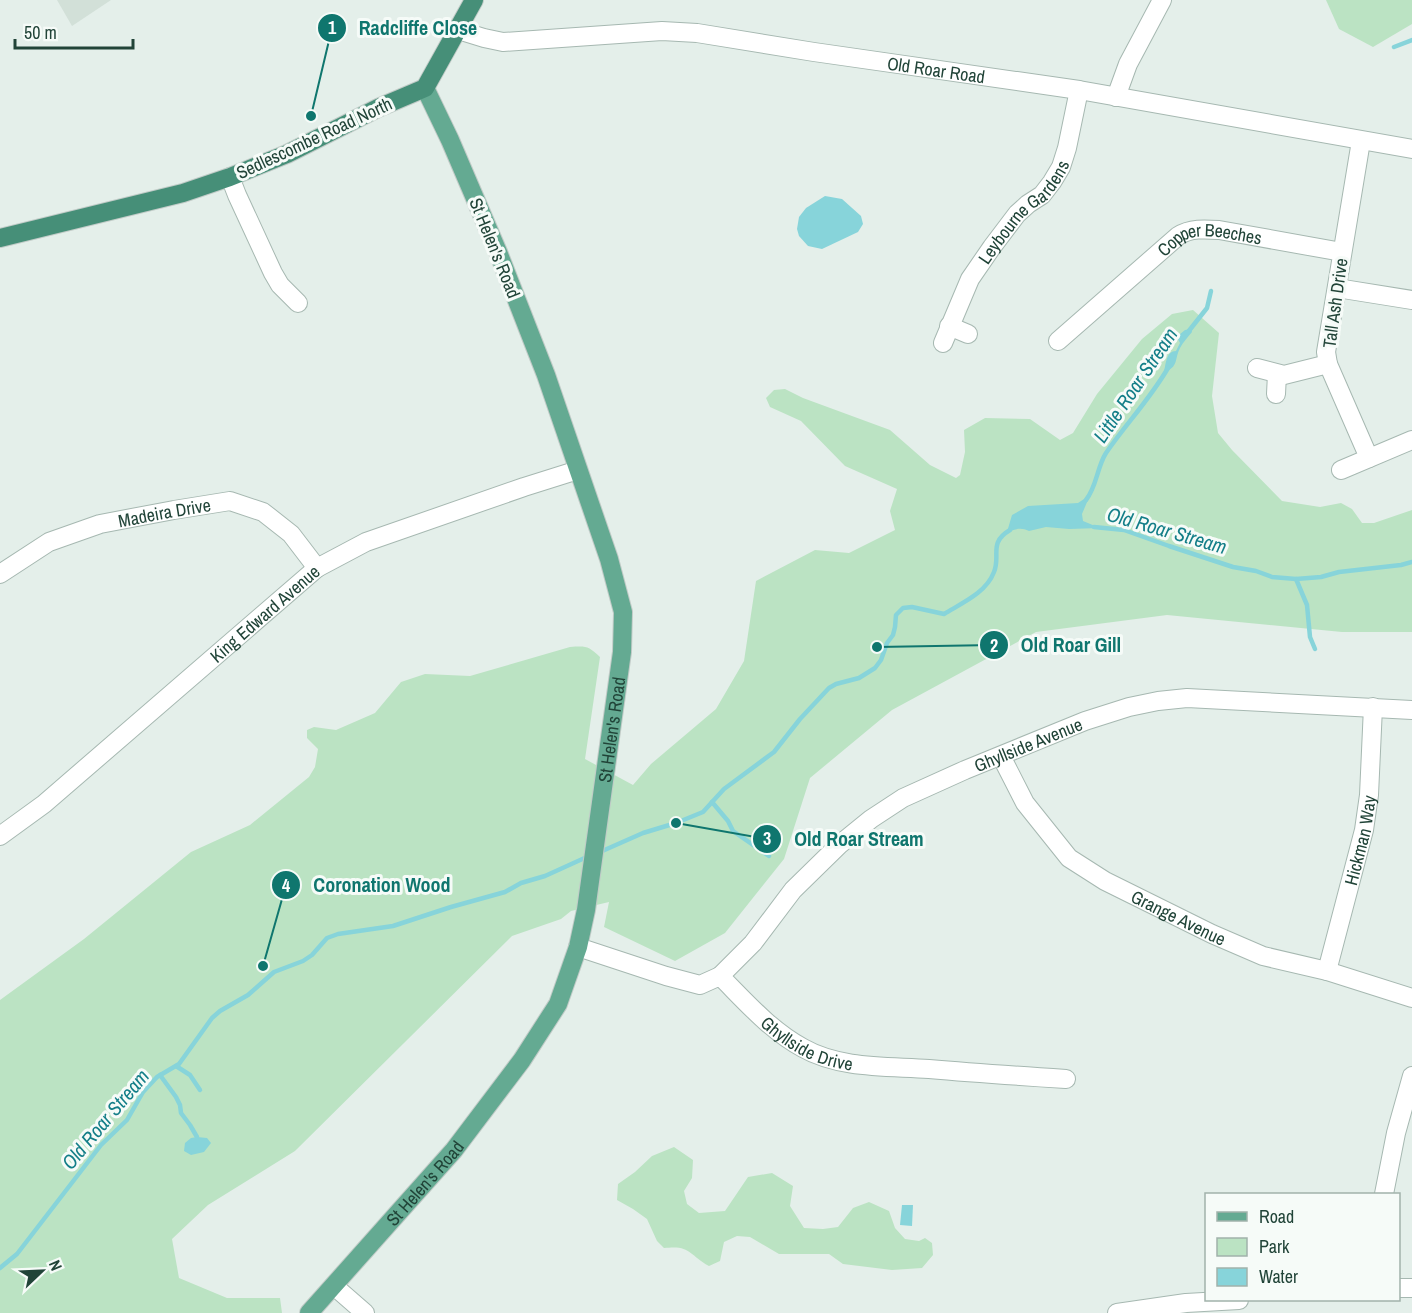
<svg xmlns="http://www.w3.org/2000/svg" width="1412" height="1313" viewBox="0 0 1412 1313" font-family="'Archivo Narrow',sans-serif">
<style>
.built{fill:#d2e0d8}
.green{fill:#bbe3c3}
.water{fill:#87d4da}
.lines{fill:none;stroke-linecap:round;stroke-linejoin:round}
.stream{stroke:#87d4da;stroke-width:4.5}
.minor-casing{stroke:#a6b8b1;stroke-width:20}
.primary-casing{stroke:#c1cbc7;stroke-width:20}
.trunk-casing{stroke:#c1cbc7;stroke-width:20}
.minor{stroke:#fff;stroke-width:18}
.primary{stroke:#64aa92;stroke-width:18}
.trunk{stroke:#468f78;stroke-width:18}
.labels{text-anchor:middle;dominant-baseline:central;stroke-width:6;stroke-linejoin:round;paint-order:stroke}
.street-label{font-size:18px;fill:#214438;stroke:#f6fbf8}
.water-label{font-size:20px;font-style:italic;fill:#137e88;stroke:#f6fbf8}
.leader{fill:none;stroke:#0f766e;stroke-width:2}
.callout-dot{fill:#0f766e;stroke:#f6fbf8;stroke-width:2}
.mark-label{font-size:18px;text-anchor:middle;font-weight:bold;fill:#fff}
.callout-label{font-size:20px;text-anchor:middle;font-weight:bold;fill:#0f766e;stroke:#f6fbf8;stroke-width:6;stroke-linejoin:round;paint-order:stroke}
</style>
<rect width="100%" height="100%" fill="#e4efea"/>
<polygon class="built" points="57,0 111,0 72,26"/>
<g class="green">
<polygon points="1326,0 1412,0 1412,24 1373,47 1339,29"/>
<path d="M1193,310L1219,333L1212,396L1218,433L1232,450L1282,501L1320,507L1341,503L1352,509L1362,523H1374L1412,510V632H1342L1167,615L1036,632L892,710L810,778L784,859L725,933L675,961L604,927L609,902L571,911L561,919L512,936L295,1151L208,1205L172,1239L179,1278L227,1298H280L282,1313H0V1000L84,939L191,852L250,825L309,777L315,767L318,749L307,738V730L314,727L336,730L375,713L401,682L425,674L470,676L570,647C587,646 588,646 600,657L585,759L633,785L651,764L716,709L744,661L756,581L815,550L849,553L895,530L890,511L897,489L845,466L801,421L770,407L766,398L774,390L785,389L803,398L890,430L930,465L956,478L960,475L965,452L964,430L985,418L1030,419L1060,440L1073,433L1097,394L1142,339L1172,314Z"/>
<path d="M674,1147L693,1160L692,1178L684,1191L687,1204L699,1213L725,1211L748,1177L772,1173L793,1186L790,1206L804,1228L823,1229L838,1227L853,1208L869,1202L889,1211L895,1228L905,1239L919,1241L925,1238L932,1243L933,1255L922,1268L892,1270L843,1264L829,1254H779L750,1237L737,1236L724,1242L720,1261L709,1266C688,1254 691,1245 664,1248L657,1241L647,1219L633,1209L617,1200L618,1184L635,1172L652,1156Z"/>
</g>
<g class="water">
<polygon points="825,196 842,199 861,216 863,224 858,232 822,249 808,246 799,236 797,229 799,217 806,208"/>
<path d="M1191,329L1192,332C1188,337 1183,342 1180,348C1174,360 1179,367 1164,372C1166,364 1166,351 1176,351L1180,343L1178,339L1179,335L1185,330Z"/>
<path d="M1090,495L1082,514L1083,521L1100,528L1069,529L1046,527L1029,531C1021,527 1015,529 1007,532L1012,515L1028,506L1078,503Z"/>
<polygon points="197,1137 207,1138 211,1143 204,1152 191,1155 184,1151 185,1143 191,1138"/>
<polygon points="902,1205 913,1205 912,1226 900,1225"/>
</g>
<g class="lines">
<g class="stream">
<polyline points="1394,47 1412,40"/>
<polyline points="1188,332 1207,308 1211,291"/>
<path d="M1086,500C1097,486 1097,467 1106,453C1126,424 1150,399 1168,368"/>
<polyline points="1094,527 1124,530 1169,546 1233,567 1256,571 1272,577 1296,579 1321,577 1339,572 1401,565 1412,562"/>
<polyline points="1296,579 1307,605 1310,637 1315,649"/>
<polyline points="712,802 728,821 733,831 769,856"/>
<path d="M600,852L643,833L676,823L703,812L724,789L774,752L800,719L829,688L836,684L859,678L875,668L881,660L887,643L893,635L895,627L896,615L903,608L912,607L944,614C962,603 986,593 994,572C1001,555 988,543 1010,530"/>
<polyline points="176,1066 190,1075 200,1090"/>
<polyline points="160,1075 176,1097 180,1105 181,1113 190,1125 197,1137"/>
<polyline points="0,1268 17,1254 101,1145 127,1120 143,1092 157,1077 179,1064 212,1018 220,1011 248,995 274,972 303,961 312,955 327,938 338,934 393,926 451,907 505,892 521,883 545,876 589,856"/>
</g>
<defs>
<g id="minor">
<path id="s1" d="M458,30L484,38L503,42L662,31L697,33L814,52L1079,90L1412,149"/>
<polyline points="1116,97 1128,64 1162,0"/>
<polyline points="1361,141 1326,352 1328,364 1369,458"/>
<polyline points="230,177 237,195 273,273 280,285 298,303"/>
<polyline points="1337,288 1412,300"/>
<polyline points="949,326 968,334"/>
<path id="s2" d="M1058,341L1178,236C1190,228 1205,229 1219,230L1342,252"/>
<path id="s3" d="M943,343L970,279L992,247L1017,214L1028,204L1042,195L1052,182L1061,167L1067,148L1079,90"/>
<polyline points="1257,368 1284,375 1328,364"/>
<polyline points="1276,394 1277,374"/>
<polyline points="1341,470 1412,440"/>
<path id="s4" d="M0,574L49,542L100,524L174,510L230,501L263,512L291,534L317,568"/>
<path id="s5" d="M1001,756L1025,803L1069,858L1105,881L1212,934L1263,956L1327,971L1412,998"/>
<path id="s6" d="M0,836L44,804L317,568L366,542L524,487L578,470"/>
<path id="s7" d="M578,947L666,976L700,985L720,976C746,1002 770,1030 803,1048C840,1069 888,1066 929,1069C975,1073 1020,1076 1066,1079"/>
<path id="s8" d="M1327,971L1364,830L1369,795L1373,707"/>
<path id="s9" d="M720,976L753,943L793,890L839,845L871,819L903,798L965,770L1085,721L1129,707L1158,701L1187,698L1412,710"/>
<polyline points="1384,1194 1396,1133 1412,1076"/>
<polyline points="334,1286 365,1313"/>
<polyline points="1398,1288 1412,1288"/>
<polyline points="1117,1313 1186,1303 1239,1300"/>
</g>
<g id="primary">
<path id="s10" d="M309,1313L454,1150L522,1060L558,1004L578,947L586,910L622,652L623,612L609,559L546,375L498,252L450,140L425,88"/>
</g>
<polyline id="trunk" points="0,238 183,193 230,177 287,154 378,108 425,88 474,0"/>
</defs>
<use href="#minor" class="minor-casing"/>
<use href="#primary" class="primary-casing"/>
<use href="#trunk" class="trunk-casing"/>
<use href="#minor" class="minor"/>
<use href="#primary" class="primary"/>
<use href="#trunk" class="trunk"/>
</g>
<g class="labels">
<g class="street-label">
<text stroke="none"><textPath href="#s1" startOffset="483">Old Roar Road</textPath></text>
<text transform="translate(314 138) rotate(-25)">Sedlescombe Road North</text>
<text stroke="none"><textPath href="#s3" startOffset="156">Leybourne Gardens</textPath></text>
<text transform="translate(495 248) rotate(68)">St Helen's Road</text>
<text stroke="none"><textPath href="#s2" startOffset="190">Copper Beeches</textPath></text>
<text transform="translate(1335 303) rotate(-82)">Tall Ash Drive</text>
<text stroke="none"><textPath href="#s4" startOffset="178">Madeira Drive</textPath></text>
<text stroke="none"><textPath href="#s6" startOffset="346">King Edward Avenue</textPath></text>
<text stroke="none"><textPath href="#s10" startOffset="678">St Helen's Road</textPath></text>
<text stroke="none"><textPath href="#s9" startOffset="393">Ghyllside Avenue</textPath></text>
<text stroke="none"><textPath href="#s8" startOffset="135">Hickman Way</textPath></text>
<text stroke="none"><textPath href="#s5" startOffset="248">Grange Avenue</textPath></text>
<text stroke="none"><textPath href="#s7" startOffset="262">Ghyllside Drive</textPath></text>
<text stroke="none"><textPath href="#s10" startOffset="174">St Helen's Road</textPath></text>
</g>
<g class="water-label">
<text transform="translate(1135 385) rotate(-56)">Little Roar Stream</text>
<text transform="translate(1167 530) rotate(16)">Old Roar Stream</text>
<text transform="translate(105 1119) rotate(-50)">Old Roar Stream</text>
</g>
</g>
<path class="leader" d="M311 116L332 28M877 647L994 645M676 823L767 839M263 966L286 885"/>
<g class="callout-dot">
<circle cx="311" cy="116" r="6"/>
<circle cx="877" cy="647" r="6"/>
<circle cx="676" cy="823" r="6"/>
<circle cx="263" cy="966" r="6"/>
<circle cx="332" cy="28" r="15"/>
<circle cx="994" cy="645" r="15"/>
<circle cx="767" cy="839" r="15"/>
<circle cx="286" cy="885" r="15"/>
</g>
<g class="mark-label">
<text x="332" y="34">1</text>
<text x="994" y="652">2</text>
<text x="767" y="845">3</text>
<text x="286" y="892">4</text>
</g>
<g class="callout-label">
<text x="418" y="35">Radcliffe Close</text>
<text x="1071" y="652">Old Roar Gill</text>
<text x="859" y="846">Old Roar Stream</text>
<text x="382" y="892">Coronation Wood</text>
</g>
<rect x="1205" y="1193" width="195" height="108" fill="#f6fbf8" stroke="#a1b2ab" stroke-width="1.5"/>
<rect x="1217" y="1212" width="30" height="9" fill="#64aa92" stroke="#a1b2ab" stroke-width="1.5"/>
<text x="1259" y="1223" font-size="18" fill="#214438">Road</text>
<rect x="1217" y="1238" width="30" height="18" fill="#bbe3c3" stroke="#a1b2ab" stroke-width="1.5"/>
<text x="1259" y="1253" font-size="18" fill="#214438">Park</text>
<rect x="1217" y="1268" width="30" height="18" fill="#87d4da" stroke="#a1b2ab" stroke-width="1.5"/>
<text x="1259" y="1283" font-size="18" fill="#214438">Water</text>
<g transform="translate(42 1271) rotate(67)" stroke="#f6fbf8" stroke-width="4.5" paint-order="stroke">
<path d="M0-4.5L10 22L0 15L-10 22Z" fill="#214438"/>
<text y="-9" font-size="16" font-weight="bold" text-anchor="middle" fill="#214438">N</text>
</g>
<path d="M15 39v9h118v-9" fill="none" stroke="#214438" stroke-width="3"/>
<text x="24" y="39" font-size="18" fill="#214438" stroke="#f6fbf8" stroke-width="4.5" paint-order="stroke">50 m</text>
</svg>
